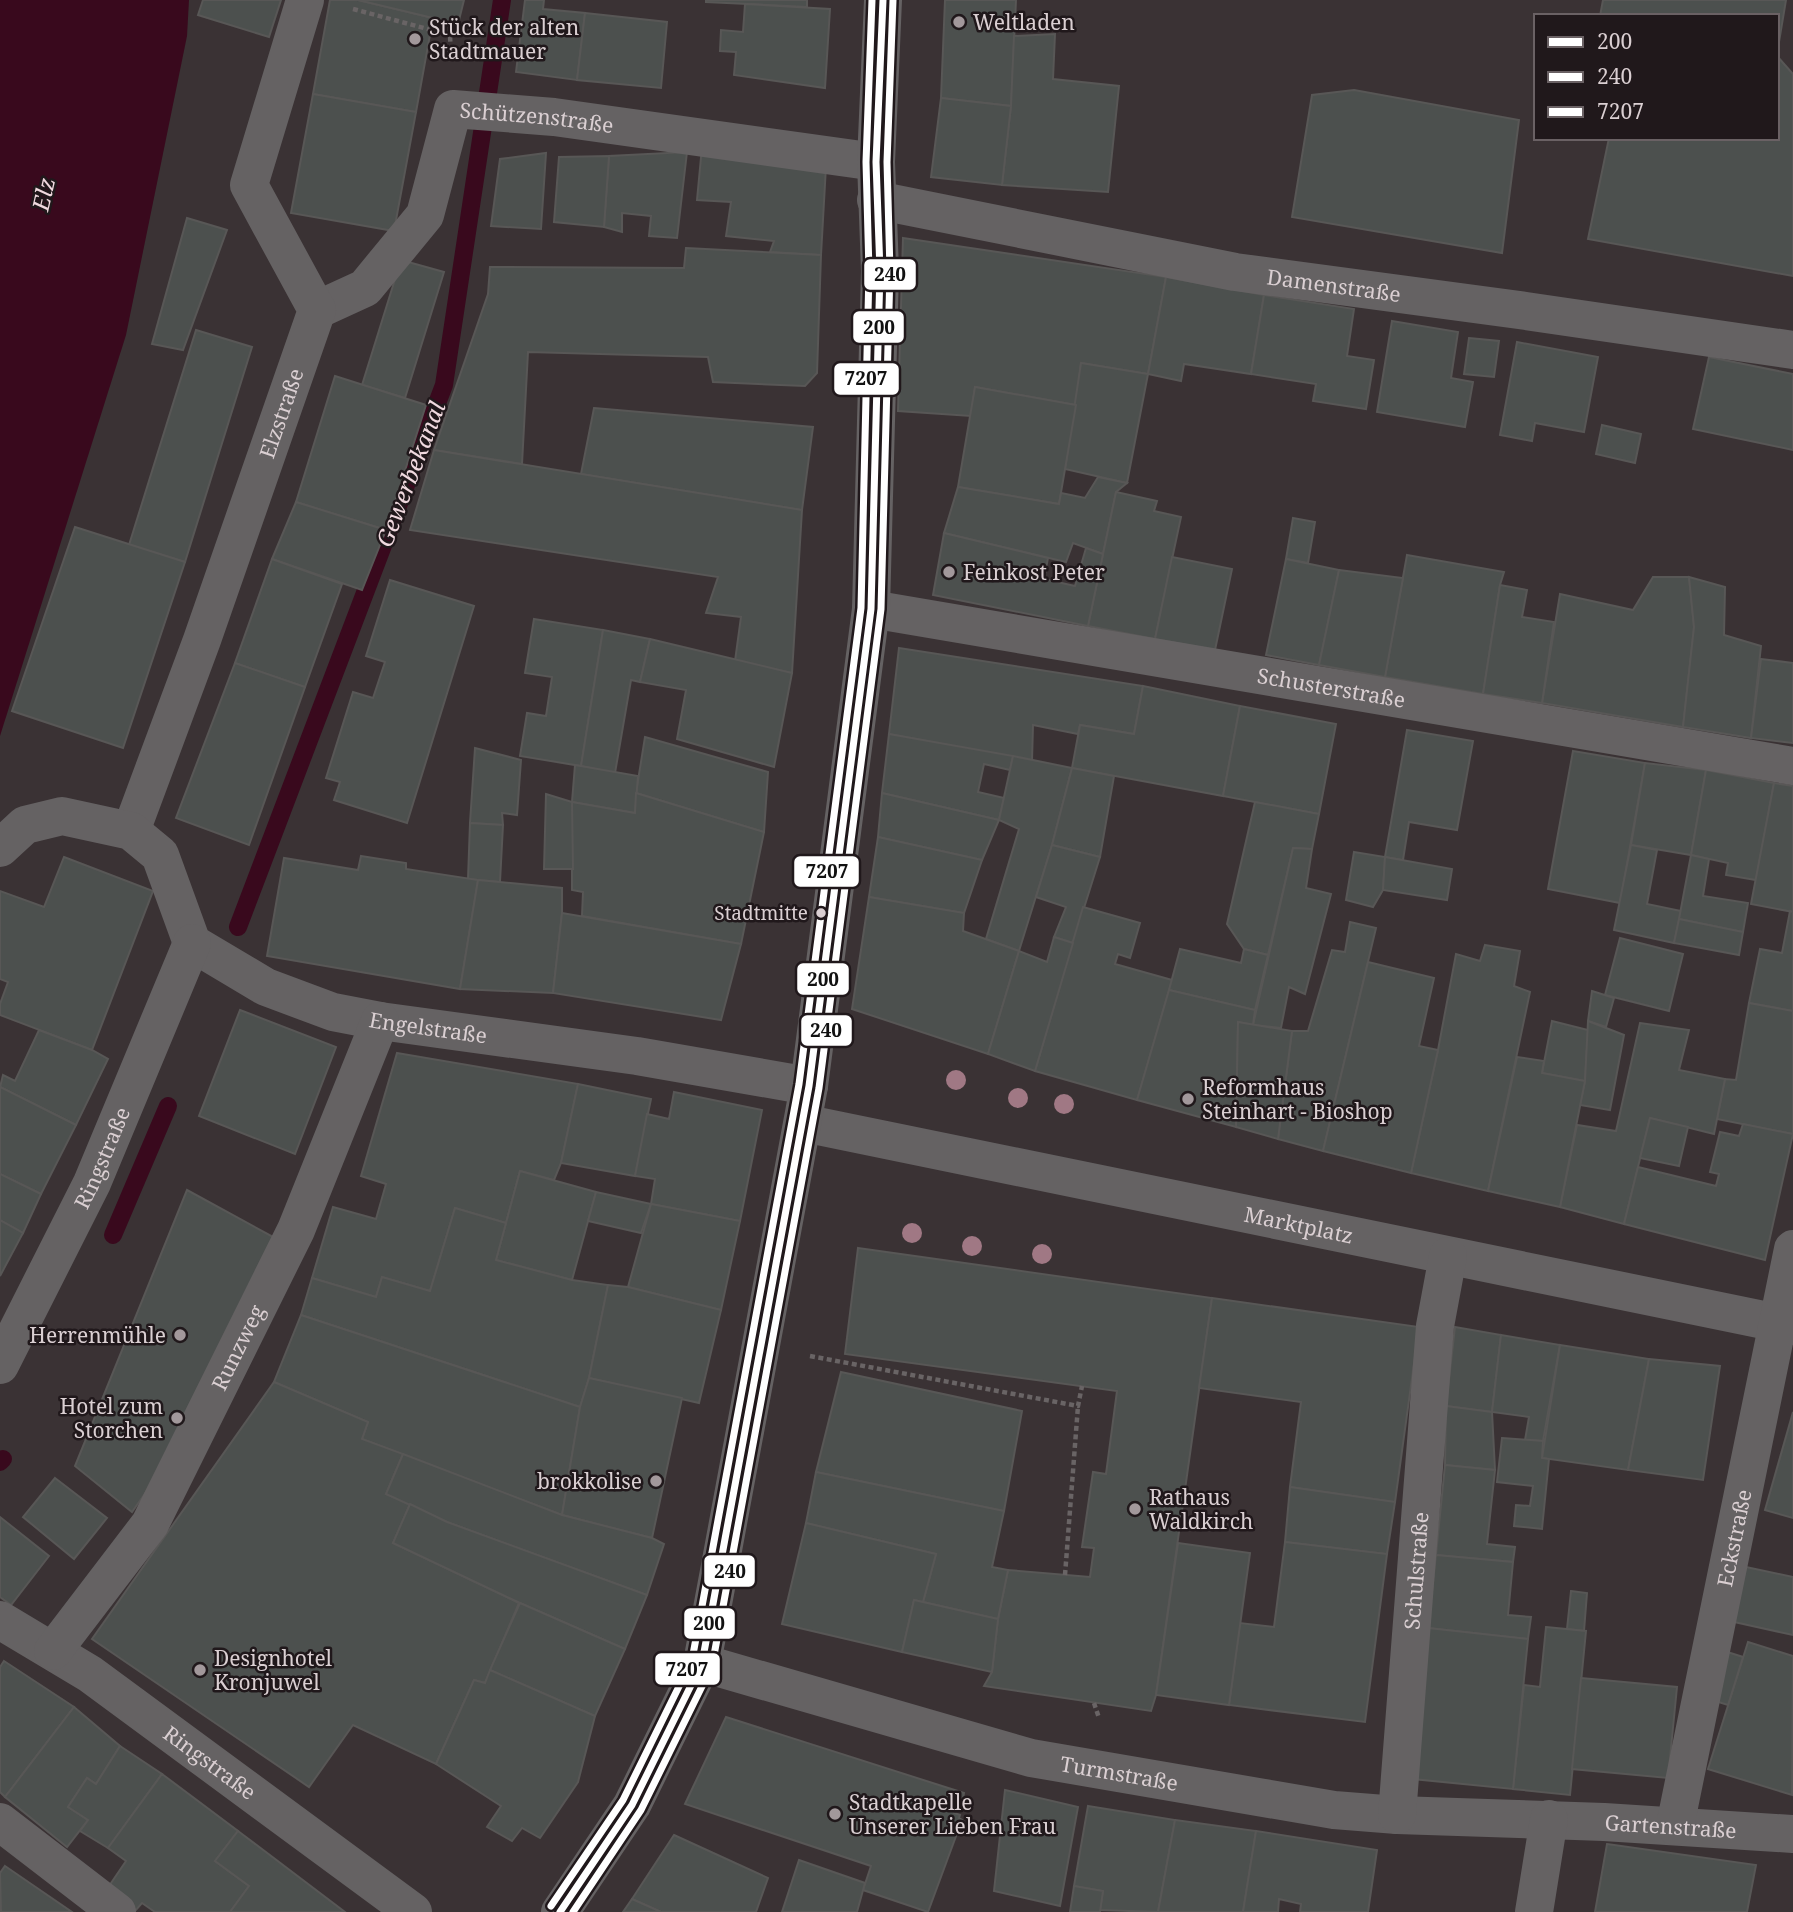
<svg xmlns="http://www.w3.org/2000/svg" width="1793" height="1912" viewBox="0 0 1793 1912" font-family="'Noto Serif',serif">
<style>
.water{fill:#39091d}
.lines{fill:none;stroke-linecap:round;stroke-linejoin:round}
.stream{stroke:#39091d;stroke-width:18}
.building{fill:#4c504e;stroke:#585756;stroke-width:2}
.path{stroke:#696465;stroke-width:4.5;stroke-dasharray:5 3.5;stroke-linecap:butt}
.minor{stroke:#656263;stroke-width:38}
.bus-1-casing{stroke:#20181b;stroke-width:12}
.bus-2-casing{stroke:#20181b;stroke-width:12}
.bus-3-casing{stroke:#20181b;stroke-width:12}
.bus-1{stroke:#fff;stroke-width:7}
.bus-2{stroke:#fff;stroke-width:7}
.bus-3{stroke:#fff;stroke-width:7}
.tree{fill:#a07884}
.poi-dot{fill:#a2989b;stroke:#20181b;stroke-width:2.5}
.bus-dot{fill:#dacfd2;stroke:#20181b;stroke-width:2.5}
.labels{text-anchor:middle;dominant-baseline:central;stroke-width:5;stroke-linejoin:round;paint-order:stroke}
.bus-label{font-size:19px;fill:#dacfd2;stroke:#20181b;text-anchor:end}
.poi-label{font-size:21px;fill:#dacfd2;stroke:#20181b;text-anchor:start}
.street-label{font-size:21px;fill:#dacfd2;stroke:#20181b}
.water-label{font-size:23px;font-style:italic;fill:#f0d9df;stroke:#20181b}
.line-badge{stroke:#20181b;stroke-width:2.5}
.pale-badge-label{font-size:19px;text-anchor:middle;font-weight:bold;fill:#111}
</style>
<rect width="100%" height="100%" fill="#3a3234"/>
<polygon class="water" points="0,0 189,0 187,36 126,335 0,736"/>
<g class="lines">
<g class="stream">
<polyline points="238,927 444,385 502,0"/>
<polyline points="113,1235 168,1106"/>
<polyline points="0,1462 3,1459"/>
</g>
</g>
<g class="building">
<polygon points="203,0 281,0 269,37 198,15"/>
<polygon points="330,0 358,0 433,18 416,112 313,94"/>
<polygon points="358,0 464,0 458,24"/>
<polygon points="525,0 544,0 543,9 585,13 577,80 516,72"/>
<polygon points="706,0 807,0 807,7 706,2"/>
<polygon points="945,0 1016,0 1011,106 941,98"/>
<polygon points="1603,0 1786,0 1777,54 1777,16 1600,16"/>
<polygon points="745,4 830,9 825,88 734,75 736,52 720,51 721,30 743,32"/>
<polygon points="585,13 667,22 661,88 577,80"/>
<polygon points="1055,34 1053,79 1119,86 1108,192 1002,185 1011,106 1014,36"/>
<polygon points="1777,56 1793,74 1793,276 1588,239 1609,138 1777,138"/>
<polygon points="1354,90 1519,120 1502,253 1292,217 1312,95"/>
<polygon points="313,94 416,112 394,231 291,213"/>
<polygon points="941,98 1011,106 1002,185 931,177"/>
<polygon points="702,147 826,166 821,255 770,252 774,241 726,236 731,202 697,200"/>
<polygon points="687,152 677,238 649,236 651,216 622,213 622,232 604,227 609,156"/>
<polygon points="546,153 541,229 491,226 500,159"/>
<polygon points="609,156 604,227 554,222 559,157"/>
<polygon points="187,218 227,230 183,350 152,344"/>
<polygon points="903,238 1166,277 1148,374 1081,363 1076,405 975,387 971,416 898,411"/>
<polygon points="686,248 821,255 817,373 805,386 713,382 708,357 528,352 522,464 434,450 488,294 490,267 684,268"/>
<polygon points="401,260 444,272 405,398 362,385"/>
<polygon points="1166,277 1264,295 1251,374 1184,364 1181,381 1148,374"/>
<polygon points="1264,295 1354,309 1347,356 1374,360 1366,409 1313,401 1316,384 1251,374"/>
<polygon points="1392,321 1458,332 1451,378 1473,382 1465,427 1377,412"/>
<polygon points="196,330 252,347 185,562 129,545"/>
<polygon points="1469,338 1499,341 1494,377 1464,374"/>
<polygon points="1517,342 1598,357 1584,432 1535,423 1532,441 1500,435"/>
<polygon points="1709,357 1793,374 1793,450 1693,429"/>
<polygon points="1081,363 1148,374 1127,483 1065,469"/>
<polygon points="335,376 426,405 386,530 296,502"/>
<polygon points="975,387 1076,405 1059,504 958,487"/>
<polygon points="594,408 813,427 802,510 581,474"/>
<polygon points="1602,425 1641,434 1635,463 1596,454"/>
<polygon points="434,450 802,510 792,673 735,661 741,617 706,613 718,577 410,530"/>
<polygon points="1098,477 1127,483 1116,492 1103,554 1073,543 1066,562 944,533 958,487 1059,504 1061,493 1085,498"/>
<polygon points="1116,492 1157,501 1154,511 1181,517 1155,639 1088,626"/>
<polygon points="296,502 386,530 362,590 272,559"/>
<polygon points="1293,518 1315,522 1308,563 1286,559"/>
<polygon points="75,527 185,562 123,748 12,711"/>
<polygon points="944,533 1048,558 1044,579 1075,586 1086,548 1103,554 1088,626 933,595"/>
<polygon points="1407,555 1504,572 1500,585 1483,694 1385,677"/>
<polygon points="1172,557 1232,569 1215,650 1155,639"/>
<polygon points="272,559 342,584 305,687 235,663"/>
<polygon points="1286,559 1339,570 1319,665 1266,655"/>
<polygon points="1339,570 1403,578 1385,677 1319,665"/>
<polygon points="1653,577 1689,577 1694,627 1683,727 1542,703 1560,594 1633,610"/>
<polygon points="1689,577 1725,587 1724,635 1761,646 1751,738 1683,727 1694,627"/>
<polygon points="390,580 474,606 407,823 334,800 340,782 326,778 353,692 373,698 385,662 366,656"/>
<polygon points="1500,585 1527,590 1522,617 1554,622 1542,703 1483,694"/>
<polygon points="534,619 603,630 581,766 520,756 527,713 546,716 552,677 525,673"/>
<polygon points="603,630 650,639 640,682 631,680 615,773 581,766"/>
<polygon points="650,639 792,673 774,767 677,739 686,690 640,682"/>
<polygon points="899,648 1143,686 1134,734 1080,725 1078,734 1033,725 1032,761 889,734"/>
<polygon points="1761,659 1793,663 1793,743 1751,738"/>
<polygon points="235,663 305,687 249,845 176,818"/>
<polygon points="1143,686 1240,706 1223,796 1072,768 1080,725 1134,734"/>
<polygon points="1240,706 1336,724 1319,814 1223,796"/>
<polygon points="1407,730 1473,741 1457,830 1409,822 1403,860 1385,857"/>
<polygon points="889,734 1013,756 1010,770 984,764 978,792 1004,798 999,820 882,793"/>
<polygon points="645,737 768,772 764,832 636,793"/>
<polygon points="475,748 521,760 517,815 502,813 503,825 470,823"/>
<polygon points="1573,751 1645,763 1620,903 1548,889"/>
<polygon points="1013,756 1072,768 1052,845 1019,951 986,939 1019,829 999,820"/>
<polygon points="1645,763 1706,770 1691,855 1631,845"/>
<polygon points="575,765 638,776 635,813 572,802"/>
<polygon points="1072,768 1114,776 1100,857 1052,845"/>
<polygon points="1706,770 1774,783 1756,880 1726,875 1728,863 1691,855"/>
<polygon points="1774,783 1793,786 1793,912 1751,904"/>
<polygon points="636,793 764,832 741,944 582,916 583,892 572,890 572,802 635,813"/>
<polygon points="882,793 999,820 982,860 878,837"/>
<polygon points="546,794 572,802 573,869 544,869"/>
<polygon points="1255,802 1319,814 1312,849 1293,848 1268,955 1244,949 1227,924"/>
<polygon points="470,823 503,825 500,882 468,879"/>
<polygon points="878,837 982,860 964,913 869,897"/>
<polygon points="1052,845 1100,857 1073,943 1054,937 1066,907 1036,897"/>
<polygon points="1631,845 1657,850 1647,904 1681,911 1674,943 1614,930"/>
<polygon points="1293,848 1312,849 1306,888 1331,894 1305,994 1289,987 1281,1028 1253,1025"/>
<polygon points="1354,852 1385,857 1383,890 1373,907 1346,900"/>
<polygon points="1691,855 1709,859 1703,896 1748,903 1743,932 1679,919"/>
<polygon points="361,856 406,863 406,869 478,880 460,989 267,956 284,858 358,870"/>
<polygon points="64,857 153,891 92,1050 0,1015 0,1004 8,982 0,979 0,891 44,907"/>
<polygon points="1385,857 1452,869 1447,900 1383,890"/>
<polygon points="478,880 562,888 562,913 553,993 460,989"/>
<polygon points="869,897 964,913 963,931 1019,951 988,1054 852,1009"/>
<polygon points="1083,907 1140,923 1130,958 1118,954 1115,964 1172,980 1137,1100 1035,1071"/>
<polygon points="1790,911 1793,912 1793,1011 1749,1003 1760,949 1782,953"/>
<polygon points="562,913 741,944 721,1020 553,993"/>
<polygon points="1679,919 1743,932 1739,955 1674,943"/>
<polygon points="1350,922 1376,928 1323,1151 1278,1139 1292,1031 1308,1031 1332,950 1345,952"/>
<polygon points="1054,937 1073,943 1035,1071 988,1054 1019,951 1047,962"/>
<polygon points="1620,938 1683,954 1669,1011 1605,995"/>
<polygon points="1485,945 1520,951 1514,986 1530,992 1488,1191 1411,1173 1438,1050 1456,954 1480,961"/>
<polygon points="1180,949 1241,963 1244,949 1268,955 1255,1010 1169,990"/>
<polygon points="1368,962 1434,978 1419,1046 1438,1050 1411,1173 1323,1151"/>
<polygon points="1169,990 1255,1010 1253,1025 1238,1022 1236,1127 1137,1100"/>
<polygon points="1592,991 1614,998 1606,1027 1588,1021"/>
<polygon points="1749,1003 1793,1011 1793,1134 1717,1119 1725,1079 1736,1080"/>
<polygon points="240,1010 336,1047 295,1154 199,1116"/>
<polygon points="1552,1021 1588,1030 1585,1081 1542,1073"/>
<polygon points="1588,1021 1624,1035 1610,1110 1580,1105 1585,1081"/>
<polygon points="1238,1022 1292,1031 1278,1139 1236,1127"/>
<polygon points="1640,1023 1689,1030 1679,1070 1725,1079 1714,1134 1650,1118 1624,1224 1560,1207 1577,1125 1616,1131"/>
<polygon points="39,1030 92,1050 108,1059 76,1125 0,1087 3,1075 15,1081"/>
<polygon points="397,1053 578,1084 561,1163 554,1180 520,1171 506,1223 455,1208 430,1291 382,1277 376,1297 312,1278 333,1207 376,1219 386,1184 361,1176"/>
<polygon points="1517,1057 1544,1061 1542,1073 1585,1081 1560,1207 1488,1191"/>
<polygon points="578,1084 651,1099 635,1176 561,1163"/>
<polygon points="0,1087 76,1125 41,1194 0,1174"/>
<polygon points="674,1092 762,1110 740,1221 651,1204 655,1179 635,1176 647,1114 669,1119"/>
<polygon points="1650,1118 1688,1127 1679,1166 1640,1158"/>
<polygon points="1743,1124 1793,1134 1765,1260 1624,1224 1638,1167 1716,1186 1719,1174 1710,1172 1720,1132 1739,1136"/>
<polygon points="520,1171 596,1192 572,1280 496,1260"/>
<polygon points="0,1174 41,1194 23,1233 0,1220"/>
<polygon points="187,1190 275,1238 188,1432 132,1512 75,1466"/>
<polygon points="596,1192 651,1204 641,1233 588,1221"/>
<polygon points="651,1204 740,1221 721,1310 628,1287"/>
<polygon points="455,1208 506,1223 496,1260 572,1280 608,1285 589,1378 580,1407 301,1315 312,1278 376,1297 382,1277 430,1291"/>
<polygon points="0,1220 23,1233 0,1276"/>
<polygon points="858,1248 1212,1298 1156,1695 1151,1711 984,1686 992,1672 998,1619 1008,1570 1090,1577 1094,1548 1082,1547 1093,1472 1106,1474 1117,1391 845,1354"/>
<polygon points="608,1285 628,1287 721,1310 699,1403 589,1378"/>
<polygon points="1212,1298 1419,1327 1395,1502 1290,1487 1301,1402 1199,1388"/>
<polygon points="301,1315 580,1407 562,1515 362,1439 368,1422 274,1382"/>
<polygon points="1455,1327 1501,1335 1492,1412 1446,1406"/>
<polygon points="1501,1335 1560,1345 1543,1441 1525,1440 1529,1417 1492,1412"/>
<polygon points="1560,1345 1649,1359 1628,1470 1542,1458"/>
<polygon points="1649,1359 1720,1366 1703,1480 1628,1470"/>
<polygon points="841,1372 1022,1411 1004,1511 816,1472"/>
<polygon points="589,1378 682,1398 652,1538 562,1515 580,1407"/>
<polygon points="274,1382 368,1422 362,1439 403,1454 386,1494 410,1504 393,1543 519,1603 485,1683 474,1680 436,1764 353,1725 309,1787 92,1639"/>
<polygon points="1446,1406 1492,1412 1495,1470 1445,1465"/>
<polygon points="1793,1412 1793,1518 1765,1510"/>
<polygon points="1502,1438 1543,1441 1542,1458 1549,1459 1542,1529 1514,1526 1516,1505 1530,1506 1533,1486 1497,1482"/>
<polygon points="403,1454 562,1515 652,1538 664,1544 647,1595 447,1522 386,1494"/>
<polygon points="1445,1465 1495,1470 1487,1544 1515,1547 1513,1562 1436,1555"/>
<polygon points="816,1472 1004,1511 992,1567 1008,1570 998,1619 923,1602 936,1554 806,1523"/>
<polygon points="55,1478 107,1518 74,1559 23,1517"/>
<polygon points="1290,1487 1395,1502 1387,1554 1285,1542"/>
<polygon points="410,1504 447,1522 647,1595 625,1649 520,1603 393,1543"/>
<polygon points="0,1517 49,1556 11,1605 0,1597"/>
<polygon points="806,1523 936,1554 923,1602 914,1600 902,1652 782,1624"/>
<polygon points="1285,1542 1387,1554 1365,1722 1229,1705 1240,1623 1274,1627"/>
<polygon points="1178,1543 1250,1553 1229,1705 1156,1695"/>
<polygon points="1436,1555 1513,1562 1508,1615 1531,1617 1528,1639 1428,1628"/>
<polygon points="1746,1567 1793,1577 1793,1635 1734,1622"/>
<polygon points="1571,1591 1587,1593 1584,1631 1567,1629"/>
<polygon points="914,1600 998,1619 992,1672 902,1652"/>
<polygon points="520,1603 625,1649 595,1716 490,1670"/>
<polygon points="1546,1627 1586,1631 1570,1795 1513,1789 1524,1685 1540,1687"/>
<polygon points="1428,1628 1528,1639 1513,1789 1413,1779"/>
<polygon points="1748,1642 1793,1656 1792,1795 1708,1769"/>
<polygon points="1721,1650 1743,1657 1728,1705 1706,1698"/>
<polygon points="4,1661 74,1707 5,1797 0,1792 0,1667"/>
<polygon points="490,1670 595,1716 578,1782 540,1838 522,1828 512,1841 487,1827 501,1806 436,1764 474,1680 485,1683"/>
<polygon points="1581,1678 1677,1687 1668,1778 1572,1769"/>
<polygon points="74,1707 120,1746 96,1784 87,1778 68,1807 88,1820 67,1847 5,1797"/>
<polygon points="726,1717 964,1793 963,1799 959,1797 954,1813 960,1815 959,1818 962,1820 928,1912 863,1890 871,1866 685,1804"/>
<polygon points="120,1746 162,1774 108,1848 80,1831 88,1820 68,1807 87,1778 96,1784"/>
<polygon points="162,1774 238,1831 215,1861 249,1886 230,1912 155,1912 142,1903 136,1910 107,1889 126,1861 108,1848"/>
<polygon points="1005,1790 1078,1807 1060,1906 994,1891"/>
<polygon points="1088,1806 1175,1820 1158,1912 1100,1910 1103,1891 1074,1886"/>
<polygon points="1175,1820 1256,1831 1243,1912 1158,1912"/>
<polygon points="238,1831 345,1912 230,1912 249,1886 215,1861"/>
<polygon points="1256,1831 1377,1850 1368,1912 1300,1912 1301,1904 1279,1899 1278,1912 1243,1912"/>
<polygon points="674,1835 768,1878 756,1912 661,1912 632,1899"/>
<polygon points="1607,1844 1756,1865 1747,1912 1595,1912"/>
<polygon points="799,1860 865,1883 857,1912 782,1912"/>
<polygon points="5,1866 72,1912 1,1912 0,1873"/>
<polygon points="1074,1886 1103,1891 1100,1912 1070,1912"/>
<polygon points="632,1899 661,1912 623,1912"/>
</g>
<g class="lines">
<g class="path">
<polyline points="353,9 450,35 451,59"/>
<polyline points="810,1356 1078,1406 1082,1386"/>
<polyline points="1065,1575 1078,1406"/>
<polyline points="1094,1703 1099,1718"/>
</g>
<g class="minor">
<path id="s1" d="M876,200L1235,272L1526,311L1793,350"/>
<path id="s2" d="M317,310L365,288L425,215L453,109L554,117L876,162"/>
<path id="s3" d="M871,609L1793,766"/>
<path id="s4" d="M131,831L202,640L317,310L249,185L305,0"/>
<path id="s5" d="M0,848L25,825L62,816L131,831L160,855L192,943L266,987L333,1012L380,1021L637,1056L809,1086"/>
<path id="s6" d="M803,1123L1793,1326"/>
<path id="s7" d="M0,1365L92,1183L192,943"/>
<path id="s8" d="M0,1620L90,1674L413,1912"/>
<path id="s9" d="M53,1651L150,1524L296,1230L380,1021"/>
<path id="s10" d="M702,1663L1031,1758L1334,1810L1397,1815L1604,1822L1793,1834"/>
<path id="s11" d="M1397,1815L1435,1326L1448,1256"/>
<polyline points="0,1822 117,1912"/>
<path id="s12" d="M1675,1826L1793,1249"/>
<polyline points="560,1912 632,1805 702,1663 809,1086 871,609 880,271 876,162 883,0"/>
<polyline points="1534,1912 1549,1819"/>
</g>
<defs>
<polyline id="bus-1" points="560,1912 632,1805 702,1663 809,1086 871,609 880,271 876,162 883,0"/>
<polyline id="bus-2" points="573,1912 641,1810 712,1666 819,1088 881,609 890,271 887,162 893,0"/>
<polyline id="bus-3" points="551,1906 623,1800 692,1660 799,1084 861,608 869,271 866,162 872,0"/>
</defs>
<use href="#bus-1" class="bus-1-casing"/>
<use href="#bus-2" class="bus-2-casing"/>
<use href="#bus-3" class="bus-3-casing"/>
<use href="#bus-1" class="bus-1"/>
<use href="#bus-2" class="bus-2"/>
<use href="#bus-3" class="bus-3"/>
</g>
<g class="tree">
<circle cx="956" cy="1080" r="10"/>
<circle cx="1018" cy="1098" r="10"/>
<circle cx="1064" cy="1104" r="10"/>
<circle cx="912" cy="1233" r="10"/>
<circle cx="972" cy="1246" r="10"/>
<circle cx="1042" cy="1254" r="10"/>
</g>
<g class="poi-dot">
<circle cx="959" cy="22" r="7"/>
<circle cx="415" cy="39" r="7"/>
<circle cx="949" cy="572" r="7"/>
<circle cx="1188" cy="1099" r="7"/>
<circle cx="180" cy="1335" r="7"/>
<circle cx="177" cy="1418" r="7"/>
<circle cx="656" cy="1481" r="7"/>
<circle cx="1135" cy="1509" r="7"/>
<circle cx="200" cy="1670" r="7"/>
<circle cx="835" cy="1814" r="7"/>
</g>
<circle class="bus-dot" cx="821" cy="913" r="6"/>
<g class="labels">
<g class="bus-label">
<text x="808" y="913">Stadtmitte</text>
</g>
<g class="poi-label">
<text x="973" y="22">Weltladen</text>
<text x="429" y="27">Stück der alten<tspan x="429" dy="24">Stadtmauer</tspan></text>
<text x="963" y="572">Feinkost Peter</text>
<text x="1202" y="1087">Reformhaus<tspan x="1202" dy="24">Steinhart - Bioshop</tspan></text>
<text x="166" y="1335" text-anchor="end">Herrenmühle</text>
<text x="163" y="1406" text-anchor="end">Hotel zum<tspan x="163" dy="24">Storchen</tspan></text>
<text x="642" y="1481" text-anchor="end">brokkolise</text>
<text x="1149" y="1497">Rathaus<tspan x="1149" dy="24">Waldkirch</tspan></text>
<text x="214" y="1658">Designhotel<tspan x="214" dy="24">Kronjuwel</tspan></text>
<text x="849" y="1802">Stadtkapelle<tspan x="849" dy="24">Unserer Lieben Frau</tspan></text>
</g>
<g class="street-label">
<text stroke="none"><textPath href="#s2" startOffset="341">Schützenstraße</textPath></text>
<text stroke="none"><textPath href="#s1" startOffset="466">Damenstraße</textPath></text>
<text stroke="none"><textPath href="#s4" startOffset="444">Elzstraße</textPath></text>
<text stroke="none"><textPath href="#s3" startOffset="467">Schusterstraße</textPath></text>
<text stroke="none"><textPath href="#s5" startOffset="528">Engelstraße</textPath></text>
<text stroke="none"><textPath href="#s7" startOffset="231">Ringstraße</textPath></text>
<text stroke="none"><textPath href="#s6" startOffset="506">Marktplatz</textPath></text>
<text stroke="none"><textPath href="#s9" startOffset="357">Runzweg</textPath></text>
<text stroke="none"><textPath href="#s12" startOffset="294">Eckstraße</textPath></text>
<text stroke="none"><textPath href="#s11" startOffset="245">Schulstraße</textPath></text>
<text stroke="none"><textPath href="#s8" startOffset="254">Ringstraße</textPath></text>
<text stroke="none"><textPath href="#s10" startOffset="432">Turmstraße</textPath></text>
<text stroke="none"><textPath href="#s10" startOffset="987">Gartenstraße</textPath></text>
</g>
<g class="water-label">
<text transform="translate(43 194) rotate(-77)">Elz</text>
<text transform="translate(410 474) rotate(-69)">Gewerbekanal</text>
</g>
</g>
<g class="line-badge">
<rect x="863" y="258" width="54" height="33" rx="7" fill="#fff"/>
<rect x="852" y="310" width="53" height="34" rx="7" fill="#fff"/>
<rect x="833" y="362" width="67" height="34" rx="7" fill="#fff"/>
<rect x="793" y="855" width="67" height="33" rx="7" fill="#fff"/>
<rect x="796" y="962" width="54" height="34" rx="7" fill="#fff"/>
<rect x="800" y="1014" width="53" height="33" rx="7" fill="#fff"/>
<rect x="703" y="1554" width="53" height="34" rx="7" fill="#fff"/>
<rect x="683" y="1607" width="53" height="33" rx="7" fill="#fff"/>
<rect x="654" y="1652" width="67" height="34" rx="7" fill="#fff"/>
</g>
<g class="pale-badge-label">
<text x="890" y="281">240</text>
<text x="879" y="334">200</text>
<text x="866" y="385">7207</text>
<text x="827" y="878">7207</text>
<text x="823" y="986">200</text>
<text x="826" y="1037">240</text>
<text x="730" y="1578">240</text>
<text x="709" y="1630">200</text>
<text x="687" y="1676">7207</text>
</g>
<rect x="1534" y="14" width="245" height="126" fill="#20181b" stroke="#6a6164" stroke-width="2"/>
<rect x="1548" y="37" width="35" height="10" fill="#ffffff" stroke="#6a6164" stroke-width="2"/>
<text x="1597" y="49" font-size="21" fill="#dacfd2">200</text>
<rect x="1548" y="72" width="35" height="10" fill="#ffffff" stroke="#6a6164" stroke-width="2"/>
<text x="1597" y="84" font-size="21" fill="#dacfd2">240</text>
<rect x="1548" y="107" width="35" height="10" fill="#ffffff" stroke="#6a6164" stroke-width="2"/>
<text x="1597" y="119" font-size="21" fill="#dacfd2">7207</text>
</svg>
